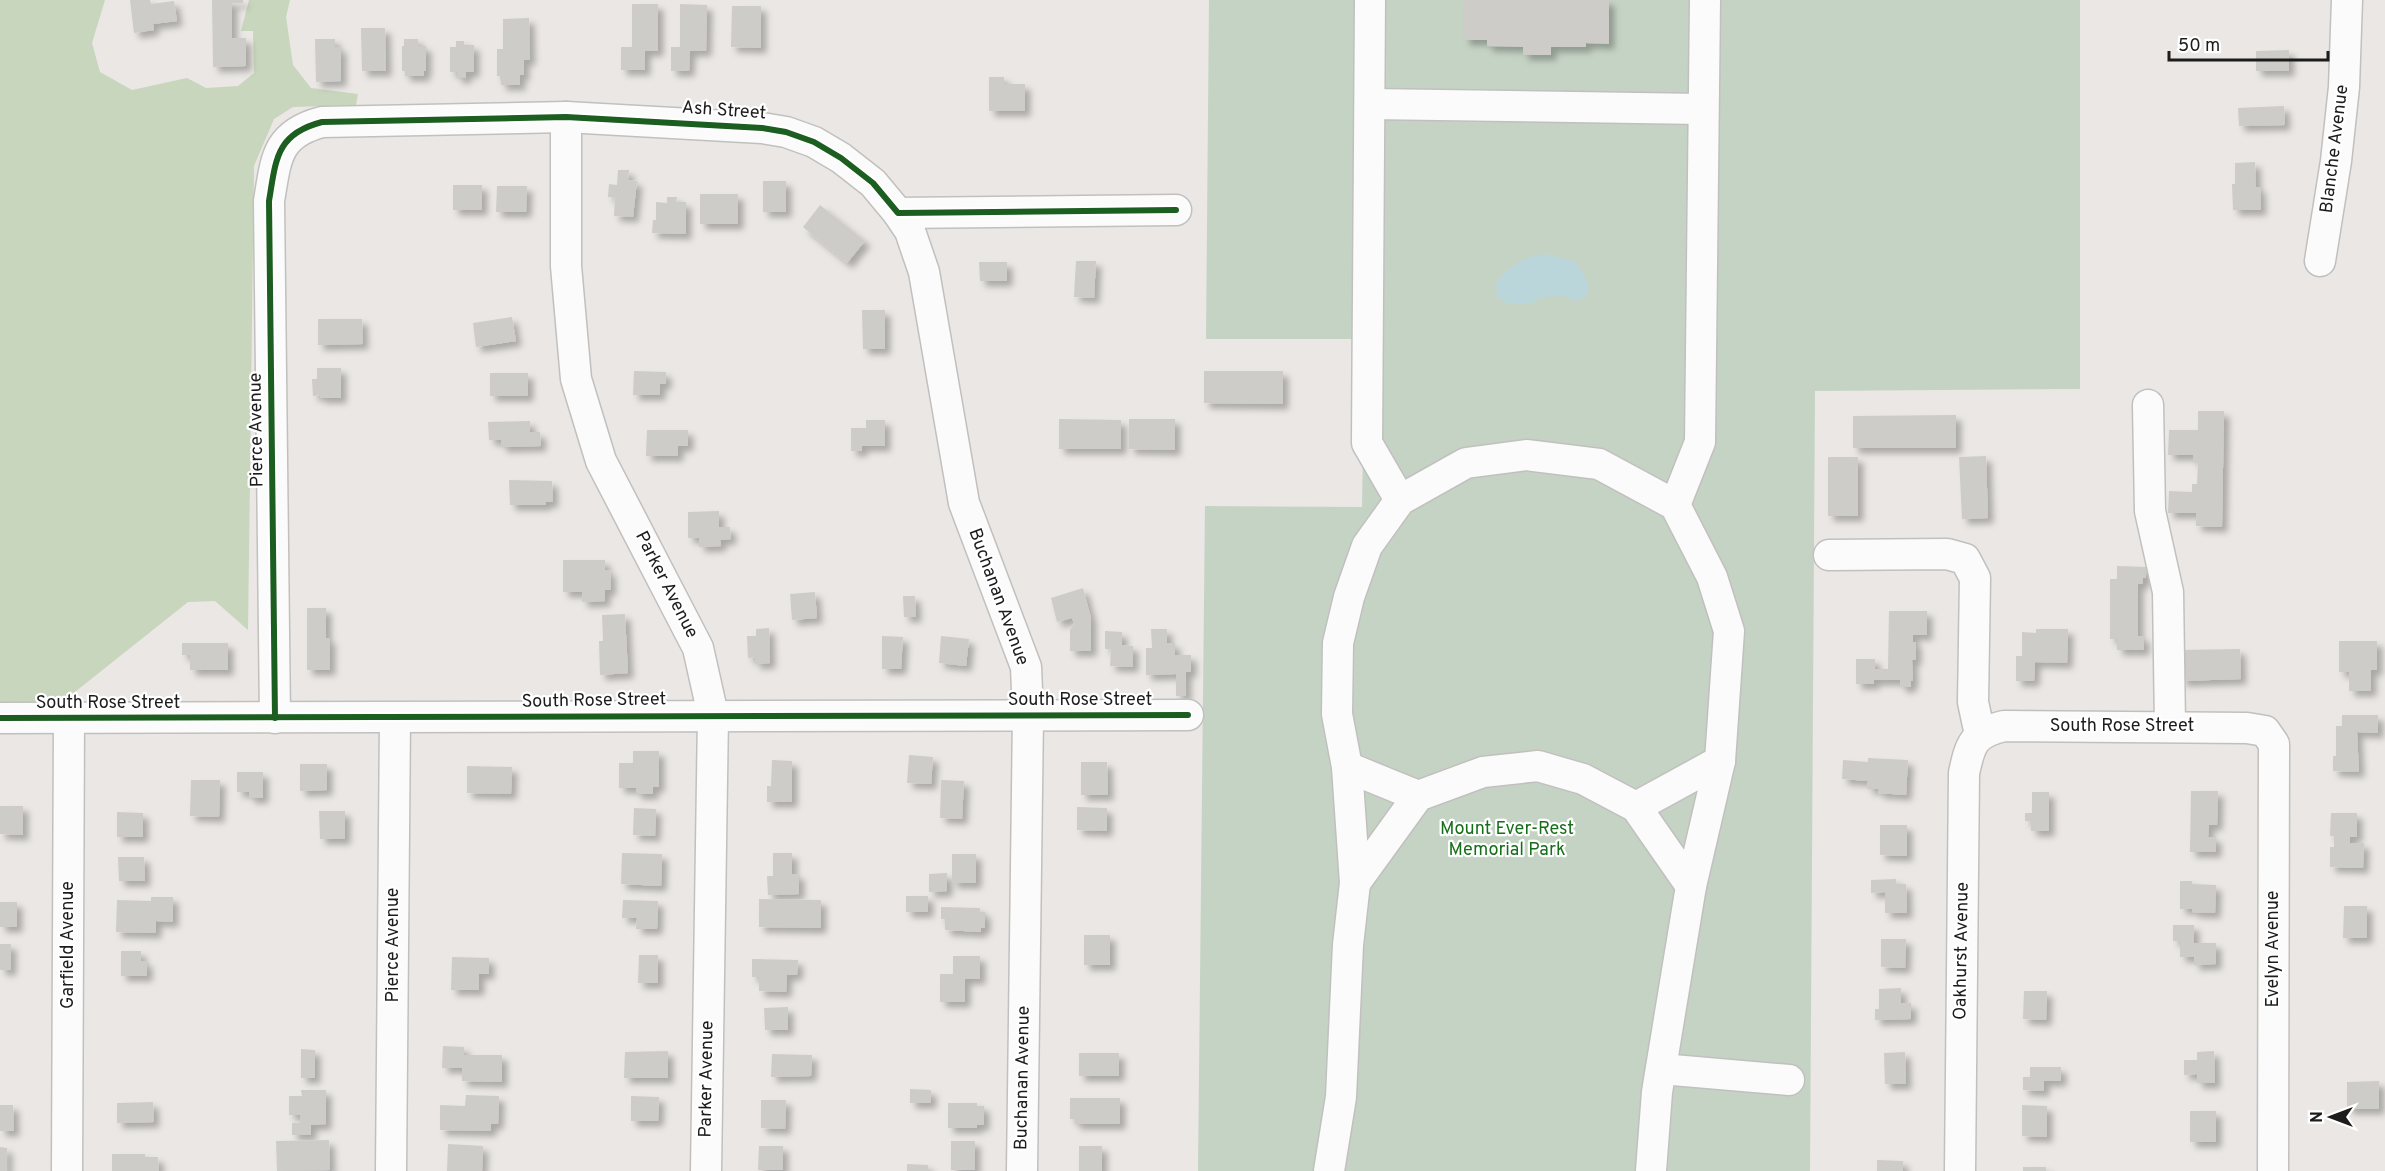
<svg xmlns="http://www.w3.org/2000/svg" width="2385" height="1171" viewBox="0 0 2385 1171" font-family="Overpass,sans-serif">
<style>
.forest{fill:#c7d6bc}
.cemetery{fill:#c5d3c4}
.water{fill:#bbd6da}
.building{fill:#ceccc9;filter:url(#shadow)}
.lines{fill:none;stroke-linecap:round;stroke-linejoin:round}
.minor-casing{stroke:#c1c0bf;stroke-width:33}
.minor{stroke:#fcfbfb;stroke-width:30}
.cycleway-casing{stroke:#fff;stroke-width:10}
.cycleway{stroke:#1b5e20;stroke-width:6}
.labels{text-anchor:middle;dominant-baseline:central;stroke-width:4.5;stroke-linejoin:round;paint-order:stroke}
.street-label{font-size:18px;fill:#1c1c1c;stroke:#fff}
.park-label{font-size:18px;fill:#166e19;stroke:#fff}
</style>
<defs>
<filter id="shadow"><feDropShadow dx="5.5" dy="5.5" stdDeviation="3" flood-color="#0004"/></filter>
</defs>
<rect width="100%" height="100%" fill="#eae7e4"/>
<polygon class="forest" points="0,0 105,0 92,43 100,72 132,90 187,78 206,88 238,86 254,73 253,31 241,31 249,0 290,0 286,17 293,65 311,88 358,94 356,105 293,107 274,119 254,166 248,630 215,601 188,602 51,711 0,711"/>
<polygon class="cemetery" points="1209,0 2080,0 2080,389 1815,391 1810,1171 1198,1171 1205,506 1362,507 1365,339 1206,339"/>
<path class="water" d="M1547,254L1576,262L1588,282V295L1578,301L1564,296L1543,297L1529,304H1509L1497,297L1496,283C1509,265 1525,256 1547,254Z"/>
<g class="building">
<polygon points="130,0 150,0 151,4 174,1 177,21 153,24 154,30 134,33"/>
<polygon points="212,0 243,0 243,3 232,3 232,38 246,38 246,66 213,67"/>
<polygon points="1464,0 1609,0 1609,44 1586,43 1586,47 1551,47 1551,55 1523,55 1523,47 1487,46 1487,40 1464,40"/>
<polygon points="632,4 658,4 658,51 645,51 645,70 621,70 621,47 632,47"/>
<polygon points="680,4 707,5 706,51 690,51 689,71 671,71 671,47 680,47"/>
<polygon points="732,6 761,6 761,48 731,47"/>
<polygon points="529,18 530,60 524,60 524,75 520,75 520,85 501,85 500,76 497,76 497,49 503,49 503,19"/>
<polygon points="361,28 385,28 386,71 362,71"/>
<polygon points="315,39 335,39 335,47 341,47 341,81 316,82"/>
<polygon points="404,39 418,39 418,46 426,46 426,71 424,71 424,76 405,76 405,71 402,71 402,46 404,46"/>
<polygon points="456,41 464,41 464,45 474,45 474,72 466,72 466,78 457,78 457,72 450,72 450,47 456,47"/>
<polygon points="2289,50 2289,71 2256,71 2256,51"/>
<polygon points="989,77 1004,77 1004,84 1025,84 1025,111 989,111"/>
<polygon points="2284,106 2285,125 2239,126 2238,108"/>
<polygon points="2255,162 2256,187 2260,187 2261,210 2233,210 2232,184 2235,184 2235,163"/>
<polygon points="618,170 629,170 628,180 637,181 633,217 614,216 615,197 608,197 609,184 617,185"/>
<rect x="763" y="181" width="23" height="31"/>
<rect x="453" y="185" width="29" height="25"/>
<polygon points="497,186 527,186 526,212 496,212"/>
<rect x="700" y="194" width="38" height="30"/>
<polygon points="667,197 677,197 676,202 686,202 686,234 652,233 653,220 656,220 656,202 667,203"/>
<polygon points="820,205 865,241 847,263 803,227"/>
<polygon points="1076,261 1096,261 1094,298 1074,297"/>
<polygon points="979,262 1007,262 1007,281 980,281"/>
<polygon points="862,310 885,310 885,349 863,349"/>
<polygon points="512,317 516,341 476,347 473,323"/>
<polygon points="318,319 362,319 363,344 318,345"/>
<polygon points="317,368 341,368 341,398 320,398 320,395 313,396 312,379 317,379"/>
<polygon points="634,371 666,372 666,384 660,384 660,395 633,395"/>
<polygon points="1204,371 1283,371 1283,404 1204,403"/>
<rect x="490" y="373" width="38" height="23"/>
<polygon points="2198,411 2224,411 2222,527 2196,526 2196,513 2168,513 2169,491 2192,492 2192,484 2197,484 2198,462 2193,462 2193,455 2168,455 2169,430 2198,430"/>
<polygon points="1956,415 1956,448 1853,448 1853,416"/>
<polygon points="1059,419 1121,420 1121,449 1059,449"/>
<polygon points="1129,419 1175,419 1175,450 1129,449"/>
<polygon points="866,420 885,420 885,446 862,446 862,451 851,451 851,428 866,428"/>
<polygon points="530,421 530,432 540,432 541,446 501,447 501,440 489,440 488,422"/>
<polygon points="647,430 688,430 688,446 678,446 678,456 646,456"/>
<polygon points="1986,456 1988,518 1962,519 1959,457"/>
<rect x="1828" y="457" width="30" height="59"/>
<polygon points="509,480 552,481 553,502 545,502 546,505 510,505"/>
<polygon points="719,511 719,527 730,527 731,539 720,540 721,546 699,547 699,538 688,538 688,512"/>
<polygon points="563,560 605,560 605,570 610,570 611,590 605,590 605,601 582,602 582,592 563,592"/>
<polygon points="2117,566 2146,567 2146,578 2143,578 2143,584 2138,584 2138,636 2144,636 2144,650 2117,650 2117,639 2110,639 2110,579 2117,579"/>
<polygon points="1083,588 1091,618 1091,651 1070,651 1070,630 1074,624 1072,618 1057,622 1051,598"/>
<polygon points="815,592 817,618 792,620 790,594"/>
<polygon points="903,596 915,596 916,617 904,617"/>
<polygon points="307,608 326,608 326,638 330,638 330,670 307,670"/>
<polygon points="1889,611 1927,611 1927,635 1913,635 1913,642 1916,642 1916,660 1912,660 1913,681 1911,681 1911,687 1900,687 1900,680 1874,680 1874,684 1856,684 1856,659 1875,659 1875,669 1888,669"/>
<polygon points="625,614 628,673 600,675 599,641 603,641 602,615"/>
<polygon points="769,628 770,663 755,664 755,657 748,658 747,636 756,636 756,629"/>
<polygon points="1151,629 1167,629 1167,643 1175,643 1175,655 1191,655 1191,672 1186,672 1186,696 1176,696 1176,674 1146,675 1146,648 1152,648"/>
<polygon points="2036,629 2068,629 2067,663 2035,662 2034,681 2016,681 2016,656 2022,656 2022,632 2036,633"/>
<polygon points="1105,631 1122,632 1122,645 1133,646 1133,667 1110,666 1111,649 1105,649"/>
<polygon points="882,636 903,637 901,669 882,669"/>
<polygon points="941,636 969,639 966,666 939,663"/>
<polygon points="2339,641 2377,641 2377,670 2371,670 2371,691 2349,691 2349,672 2339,672"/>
<polygon points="182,643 228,643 228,670 190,670 190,655 182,655"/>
<polygon points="2240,649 2241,679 2181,681 2180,650"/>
<polygon points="2342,715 2378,715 2378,733 2357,732 2359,772 2333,771 2333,756 2336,756 2336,726 2342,726"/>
<polygon points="633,751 659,751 659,787 653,787 653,794 636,794 636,788 619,788 619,763 633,763"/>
<polygon points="909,755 933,757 931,784 907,783"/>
<polygon points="1868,758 1908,760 1906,795 1878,793 1879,789 1867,789 1868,781 1842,779 1843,760 1868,762"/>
<polygon points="772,760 792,761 792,802 767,802 767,786 771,786"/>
<polygon points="1081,762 1107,762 1108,795 1081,795"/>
<polygon points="300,764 327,764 327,790 300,791"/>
<polygon points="467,766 512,767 511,794 467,793"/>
<polygon points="237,772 263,772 263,798 249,798 249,792 237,792"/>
<polygon points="191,780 220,780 219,817 190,816"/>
<polygon points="941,780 964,781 962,819 940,818"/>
<polygon points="2191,791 2218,791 2217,825 2209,825 2208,837 2216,837 2216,852 2190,852"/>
<polygon points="2032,792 2049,792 2049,831 2031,831 2031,821 2025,821 2025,813 2032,813"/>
<polygon points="0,806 23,806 23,835 0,834"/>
<polygon points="1077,807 1107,808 1107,831 1077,830"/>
<polygon points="634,808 656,809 655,836 633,835"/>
<polygon points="319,811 345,811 345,839 320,839"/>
<polygon points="117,812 143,813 143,837 117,837"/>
<polygon points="2331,813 2357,813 2357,837 2350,837 2350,843 2364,843 2363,868 2330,867 2330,847 2334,847 2334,836 2330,836"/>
<polygon points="1880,825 1907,825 1907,856 1880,855"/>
<polygon points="622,853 662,854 661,886 621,884"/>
<polygon points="773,853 792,853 792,874 799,874 799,894 768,895 767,876 773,876"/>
<rect x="952" y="854" width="24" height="29"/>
<polygon points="118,857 144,857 145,881 119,881"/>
<polygon points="947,873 947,891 929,892 929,874"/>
<polygon points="1896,879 1896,884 1906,884 1907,913 1885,913 1885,892 1871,893 1871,880"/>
<polygon points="2180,881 2192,881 2192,884 2216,885 2215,913 2192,912 2193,909 2180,909"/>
<rect x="906" y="896" width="22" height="16"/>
<polygon points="151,897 173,897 173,922 156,921 156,933 116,932 117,900 151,901"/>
<polygon points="759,899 821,900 821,928 759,927"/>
<polygon points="623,900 658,901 657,929 636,929 637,918 622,918"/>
<rect x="0" y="902" width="17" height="25"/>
<polygon points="2344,906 2367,906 2367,938 2343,938"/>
<polygon points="941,907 980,908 980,912 985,912 985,928 981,928 981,932 945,930 945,919 941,919"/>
<polygon points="2173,925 2194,925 2194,943 2216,943 2216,964 2194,965 2194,957 2180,957 2180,941 2173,941"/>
<rect x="1084" y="935" width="26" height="30"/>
<polygon points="1881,939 1906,939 1905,968 1881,967"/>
<rect x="0" y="944" width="11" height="26"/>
<polygon points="121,951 141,951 141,961 147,961 147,976 121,976"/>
<polygon points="639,955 658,955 658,983 638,983"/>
<polygon points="953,956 980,956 980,979 965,979 965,1002 940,1002 940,974 953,974"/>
<polygon points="452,957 489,958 489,974 479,974 479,990 451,990"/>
<polygon points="752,959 798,960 797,975 787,975 786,992 759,991 759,977 752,977"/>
<polygon points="1901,988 1901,1003 1911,1003 1911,1019 1875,1020 1875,1009 1879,1009 1879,989"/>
<polygon points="2024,991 2047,991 2046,1020 2023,1019"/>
<polygon points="788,1007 788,1030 765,1030 764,1008"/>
<polygon points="443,1046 464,1047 464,1055 502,1055 502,1082 462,1081 462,1068 442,1068"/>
<polygon points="301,1049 315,1050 315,1078 301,1078"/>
<polygon points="668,1051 668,1078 624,1078 625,1052"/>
<polygon points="2214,1051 2215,1083 2197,1083 2197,1074 2184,1075 2184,1060 2197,1060 2197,1052"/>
<polygon points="1905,1052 1906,1084 1885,1084 1884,1053"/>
<rect x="1079" y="1053" width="40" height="23"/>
<polygon points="772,1054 812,1055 811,1076 771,1077"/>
<polygon points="2030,1067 2061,1067 2061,1081 2044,1081 2044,1091 2023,1090 2023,1077 2030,1077"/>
<polygon points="2379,1081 2379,1109 2347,1109 2347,1082"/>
<polygon points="910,1089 931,1090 931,1103 910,1103"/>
<polygon points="301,1090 326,1090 326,1124 311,1125 311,1135 292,1135 292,1123 300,1123 300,1115 289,1115 289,1096 302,1096"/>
<polygon points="466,1095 499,1096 498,1124 491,1124 491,1131 440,1130 440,1105 465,1106"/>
<polygon points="631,1096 659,1097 658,1121 631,1121"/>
<polygon points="1070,1098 1120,1098 1120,1124 1075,1124 1075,1119 1070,1119"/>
<polygon points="761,1100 786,1100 785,1129 761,1128"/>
<polygon points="153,1102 154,1122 117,1123 117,1103"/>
<polygon points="948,1103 977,1103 977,1106 984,1106 984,1125 977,1125 977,1128 948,1128"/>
<polygon points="0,1105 13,1105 14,1131 0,1131"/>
<polygon points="2022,1105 2047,1106 2047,1137 2022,1136"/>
<rect x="2190" y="1111" width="26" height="31"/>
<polygon points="329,1140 330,1170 277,1171 276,1141"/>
<rect x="951" y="1141" width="24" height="29"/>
<polygon points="448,1144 483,1146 482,1171 447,1171"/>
<polygon points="759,1146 783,1146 783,1170 758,1170"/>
<rect x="1079" y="1146" width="23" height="25"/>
<polygon points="0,1147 7,1148 7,1171 0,1171"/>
<polygon points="112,1154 145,1154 145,1157 158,1157 159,1171 112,1171"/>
<polygon points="1877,1160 1903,1161 1903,1171 1877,1171"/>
<polygon points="907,1164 928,1165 928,1171 907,1171"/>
<rect x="2023" y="1167" width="23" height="4"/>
</g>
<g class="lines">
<defs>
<g id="minor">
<polyline points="1370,0 1367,443 1400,500"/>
<polyline points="1370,104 1702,109"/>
<polyline points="566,117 566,266 576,379 601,461 698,648 713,715 706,1171"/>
<polyline points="898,213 910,231 924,272 964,503 1026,667 1028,715 1022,1171"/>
<polyline points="2320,261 2336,161 2344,87 2347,0"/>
<polyline points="2148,405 2150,511 2168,592 2170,726"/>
<polyline points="1675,505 1700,442 1705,0"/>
<polyline points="1829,555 1947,554 1965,559 1975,578 1973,702 1980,735"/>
<polyline points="0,718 1188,715"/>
<path d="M275,718L269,201C276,159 276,134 322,122L566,117L762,128L786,132L814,142L841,158L873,183L898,213L1176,210"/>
<polyline points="1347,767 1418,796"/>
<polyline points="1636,807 1720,761"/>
<polyline points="1355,883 1418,796 1483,772 1538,766 1583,779 1636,807 1691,886"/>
<polyline points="1661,1069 1789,1080"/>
<polyline points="67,1171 69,718"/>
<polyline points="391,1171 395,719"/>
<polyline points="1329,1171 1341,1097 1348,945 1355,883 1347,767 1337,714 1338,643 1349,597 1367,546 1400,500 1466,463 1526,455 1599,464 1675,505 1712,577 1729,631 1720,761 1691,886 1657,1092 1651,1171"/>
<path d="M1960,1171L1964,773C1970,745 1973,733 2004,726L2247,728L2265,731L2274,744L2273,1171"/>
</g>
</defs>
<use href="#minor" class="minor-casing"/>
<use href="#minor" class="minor"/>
<defs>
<g id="cycleway">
<polyline points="0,718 1188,715"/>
<path d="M275,718L269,201C276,159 276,134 322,122L566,117L762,128L786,132L814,142L841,158L873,183L898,213L1176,210"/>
</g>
</defs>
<use href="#cycleway" class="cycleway-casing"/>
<use href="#cycleway" class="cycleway"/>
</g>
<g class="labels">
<g class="street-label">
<text transform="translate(724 111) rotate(4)">Ash Street</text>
<text transform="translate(2335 149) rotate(-83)">Blanche Avenue</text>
<text transform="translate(257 430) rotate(-91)">Pierce Avenue</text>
<text transform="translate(666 585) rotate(63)">Parker Avenue</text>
<text transform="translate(998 597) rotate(70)">Buchanan Avenue</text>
<text x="1080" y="700">South Rose Street</text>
<text transform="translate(594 701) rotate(-1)">South Rose Street</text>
<text x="108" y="703">South Rose Street</text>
<text x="2122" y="726">South Rose Street</text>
<text transform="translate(68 945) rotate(-90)">Garfield Avenue</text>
<text transform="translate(393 945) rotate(-90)">Pierce Avenue</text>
<text transform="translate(2273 949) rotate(-90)">Evelyn Avenue</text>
<text transform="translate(1962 951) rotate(-89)">Oakhurst Avenue</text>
<text transform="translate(1023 1078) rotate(-89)">Buchanan Avenue</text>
<text transform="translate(707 1079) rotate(-89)">Parker Avenue</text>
</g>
<g class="park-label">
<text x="1507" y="829">Mount Ever-Rest<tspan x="1507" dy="21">Memorial Park</tspan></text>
</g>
</g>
<g transform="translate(2331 1117) rotate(270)" stroke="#ffffff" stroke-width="4.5" paint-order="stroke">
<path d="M0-4.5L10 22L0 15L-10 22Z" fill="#1c1c1c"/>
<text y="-9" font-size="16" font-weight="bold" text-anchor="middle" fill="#1c1c1c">N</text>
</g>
<path d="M2169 51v9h159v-9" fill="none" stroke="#1c1c1c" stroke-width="3"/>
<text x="2178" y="51" font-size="18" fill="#1c1c1c" stroke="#ffffff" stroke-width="4.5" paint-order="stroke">50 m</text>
</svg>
